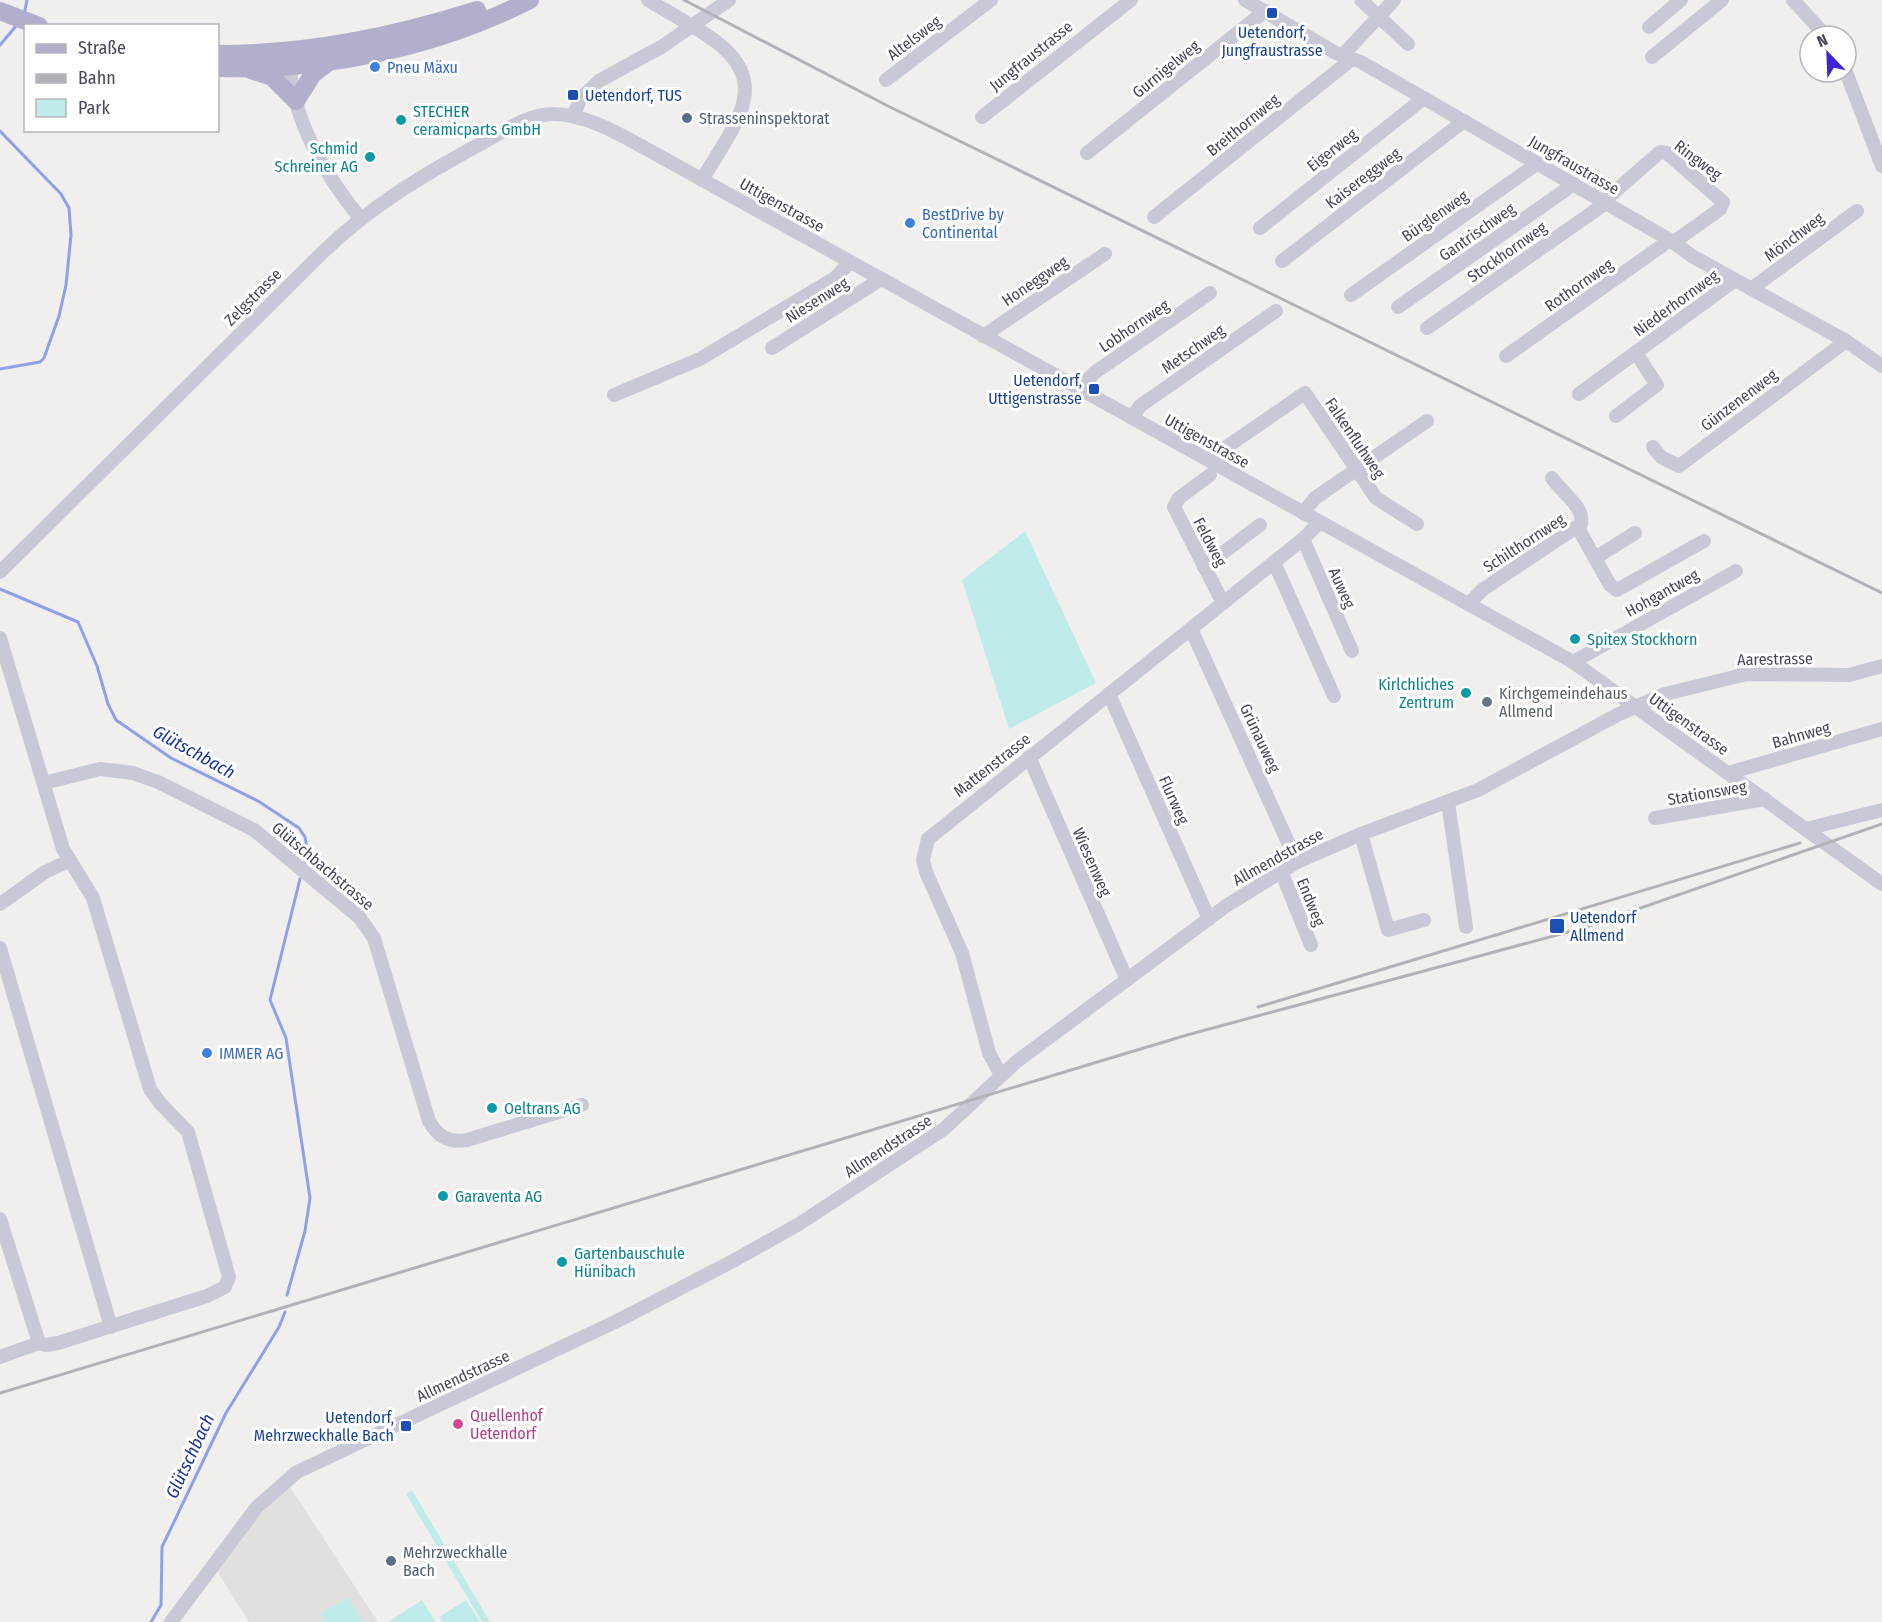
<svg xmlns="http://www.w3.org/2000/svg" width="1882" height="1622" viewBox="0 0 1882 1622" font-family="'Fira Sans Condensed',sans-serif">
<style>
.education{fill:#e1e0df}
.green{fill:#bfecea}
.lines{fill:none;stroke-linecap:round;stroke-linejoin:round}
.stream{stroke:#8fa1e6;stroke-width:3}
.minor{stroke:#c9c8d7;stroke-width:14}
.major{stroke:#b1afcb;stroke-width:18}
.rail{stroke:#b2b1b8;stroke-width:3}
.minor-bridge{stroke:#c9c8d7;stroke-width:14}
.transit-dot{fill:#1a4fb4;stroke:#fff;stroke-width:2}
.shop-dot{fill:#3f7fe0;stroke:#fff;stroke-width:2}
.service-dot{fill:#5c6f8a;stroke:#fff;stroke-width:2}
.culture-dot{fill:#0f9aa8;stroke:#fff;stroke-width:2}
.worship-dot{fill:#6b7280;stroke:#fff;stroke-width:2}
.hotel-dot{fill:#d1479c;stroke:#fff;stroke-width:2}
.labels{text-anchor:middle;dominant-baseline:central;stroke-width:6;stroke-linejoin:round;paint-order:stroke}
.transit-label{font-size:16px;fill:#164399;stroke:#fff;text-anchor:start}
.street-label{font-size:16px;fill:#48475a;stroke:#fff}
.shop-label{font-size:16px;fill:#366cbe;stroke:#fff;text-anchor:start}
.culture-label{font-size:16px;fill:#0d838f;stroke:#fff;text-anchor:start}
.service-label{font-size:16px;fill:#4e5e75;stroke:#fff;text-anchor:start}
.worship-label{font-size:16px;fill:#5b616d;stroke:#fff;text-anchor:start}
.hotel-label{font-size:16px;fill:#b23c85;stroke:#fff;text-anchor:start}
.water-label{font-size:18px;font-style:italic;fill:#16339f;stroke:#fff}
</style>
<rect width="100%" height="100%" fill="#f1efee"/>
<polygon class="education" points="290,1487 378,1622 249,1622 217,1571 258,1516"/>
<g class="green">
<polygon points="1025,531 1096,683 1009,729 962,580"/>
<polygon points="412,1490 490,1622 482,1622 406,1494"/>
<polygon points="348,1597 363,1622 325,1622 320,1614"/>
<polygon points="422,1600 436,1622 388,1622"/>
<polygon points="466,1600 480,1622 442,1622 439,1617"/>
</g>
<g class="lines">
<g class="stream">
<polyline points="25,10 27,0"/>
<polyline points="0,45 16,26"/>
<polyline points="0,131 61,194 69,208 71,235 66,285 59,316 44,358 40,362 0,369"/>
<polyline points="0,589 78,622 97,666 108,704 116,720 171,758 258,801 299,828 305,837 307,848 305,863"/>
<polyline points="287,1295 305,1231 310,1198 286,1038 270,1000 300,879"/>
<polyline points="151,1622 161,1605 162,1547 226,1413 279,1327 285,1312"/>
</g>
<g class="minor">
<polyline points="648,0 682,20"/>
<polyline points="1245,0 1336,53 1361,62 1670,240 1692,256 1846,341 1882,366"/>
<polyline points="1361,0 1408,44"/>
<polyline points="1793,0 1826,36"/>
<polyline points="1649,27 1681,0"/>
<path d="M702,32C778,79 737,120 702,180"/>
<polyline points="1342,56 1394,0"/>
<polyline points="1652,57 1722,0"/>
<path d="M289,58C291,117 324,174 360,218"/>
<polyline points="1846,72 1882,166"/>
<polyline points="886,80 991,0"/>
<polyline points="573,116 581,98 599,81 663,46 729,0"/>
<polyline points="982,117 1131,0"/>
<polyline points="1087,153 1265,11"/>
<polyline points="1604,201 1660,152 1667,153 1723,202 1720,209 1674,242"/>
<polyline points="1154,217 1352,59"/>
<polyline points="1260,228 1424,98"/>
<polyline points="1282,261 1464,121"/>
<polyline points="1751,289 1857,211"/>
<polyline points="1351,295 1538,163"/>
<polyline points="1398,307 1574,184"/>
<polyline points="1427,328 1606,203"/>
<polyline points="983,336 1105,254"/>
<polyline points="772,348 881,279"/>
<polyline points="1506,356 1670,240"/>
<polyline points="1079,389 1094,373 1210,293"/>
<polyline points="1579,394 1735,280"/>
<polyline points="614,395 700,359 835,278 850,262"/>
<polyline points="1616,416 1657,385 1636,353"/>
<polyline points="1132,418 1140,406 1276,311"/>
<polyline points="1653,447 1661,457 1679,466 1846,341"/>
<polyline points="1214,463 1225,448 1305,393 1376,498 1417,524"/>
<polyline points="1210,475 1179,498 1174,507 1223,603"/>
<polyline points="1303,513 1315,498 1427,421"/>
<polyline points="1578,528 1610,585 1617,590 1704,541"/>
<polyline points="1303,539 1352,651"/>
<polyline points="1595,558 1635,533"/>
<polyline points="1274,562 1334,696"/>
<polyline points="1204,567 1260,525"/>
<path d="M0,572L321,254C369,207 423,175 482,143C503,132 528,114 553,114C588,114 624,137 654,153L1573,662L1882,884"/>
<path d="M1469,604L1482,590L1581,524C1585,507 1561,492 1552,478"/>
<polyline points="1191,629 1297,862"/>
<polyline points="0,638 63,849 93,898 150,1089 160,1103 188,1132 229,1277 225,1287 207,1296 58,1343 46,1345 39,1343 0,1357"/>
<polyline points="1573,662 1736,571"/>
<polyline points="1109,694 1209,919"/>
<polyline points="1029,757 1127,980"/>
<polyline points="1728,773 1882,729"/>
<path d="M44,783L100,769L133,773L158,782L254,830L359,917L374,938L429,1121C438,1137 449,1143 467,1140L582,1105"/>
<polyline points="1448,802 1466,927"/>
<polyline points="1655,818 1765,799"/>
<polyline points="1806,829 1882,810"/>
<polyline points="1361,834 1388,930 1424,920"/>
<polyline points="1281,871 1311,945"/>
<polyline points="0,904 45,872 69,861"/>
<polyline points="0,948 111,1327"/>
<polyline points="1001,1075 989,1053 962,953 926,872 923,860 928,839 1303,539 1320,522"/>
<polyline points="0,1219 39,1343"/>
<polyline points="171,1622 257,1507 297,1472 619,1320 733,1261 799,1224 944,1129 1016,1062 1226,906 1297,862 1361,834 1478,790 1619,714 1665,694 1747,674 1849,675 1882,666"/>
</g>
<g class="major">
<polyline points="0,11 39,26"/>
<path d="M218,54C307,54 391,37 477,10"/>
<path d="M218,68C323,71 436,48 530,0"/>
<polyline points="251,70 272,77 296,101 313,74 330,61"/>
</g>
<g class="rail">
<polyline points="684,0 888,106 1882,593"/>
<polyline points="1258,1007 1800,843"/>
<polyline points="0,1393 1187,1035 1583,928 1882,824"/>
</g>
<polyline class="minor-bridge" points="682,20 702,32"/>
</g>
<g class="transit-dot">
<rect x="1266" y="7" width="12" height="12" rx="3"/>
<rect x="567" y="89" width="12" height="12" rx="3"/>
<rect x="1088" y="383" width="12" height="12" rx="3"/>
<rect x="1549" y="918" width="16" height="16" rx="3"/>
<rect x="400" y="1420" width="12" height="12" rx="3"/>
</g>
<g class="shop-dot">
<circle cx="375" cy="67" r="6"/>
<circle cx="910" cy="223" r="6"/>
<circle cx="207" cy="1053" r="6"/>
</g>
<g class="service-dot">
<circle cx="687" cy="118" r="6"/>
<circle cx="391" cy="1561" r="6"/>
</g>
<g class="culture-dot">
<circle cx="401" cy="120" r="6"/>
<circle cx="370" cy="157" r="6"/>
<circle cx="1575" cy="639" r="6"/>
<circle cx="1466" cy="693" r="6"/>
<circle cx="492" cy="1108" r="6"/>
<circle cx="443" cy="1196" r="6"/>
<circle cx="562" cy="1262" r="6"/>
</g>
<circle class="worship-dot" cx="1487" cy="702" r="6"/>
<circle class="hotel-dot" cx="458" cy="1424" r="6"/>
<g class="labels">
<g class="transit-label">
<text x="1272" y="32" text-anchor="middle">Uetendorf,<tspan x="1272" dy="18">Jungfraustrasse</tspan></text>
<text x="585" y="95">Uetendorf, TUS</text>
<text x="1082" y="380" text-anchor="end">Uetendorf,<tspan x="1082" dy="18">Uttigenstrasse</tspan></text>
<text x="1570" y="917">Uetendorf<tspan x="1570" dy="18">Allmend</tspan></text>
<text x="394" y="1417" text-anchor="end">Uetendorf,<tspan x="394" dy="18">Mehrzweckhalle Bach</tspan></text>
</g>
<g class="street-label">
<text transform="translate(914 38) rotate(-37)">Altelsweg</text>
<text transform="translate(1031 56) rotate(-39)">Jungfraustrasse</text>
<text transform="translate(1166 69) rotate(-39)">Gurnigelweg</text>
<text transform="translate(1243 125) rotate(-39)">Breithornweg</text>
<text transform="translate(1332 150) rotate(-38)">Eigerweg</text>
<text transform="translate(1698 160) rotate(37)">Ringweg</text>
<text transform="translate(1574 165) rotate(30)">Jungfraustrasse</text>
<text transform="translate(1363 178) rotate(-37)">Kaisereggweg</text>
<text transform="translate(782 205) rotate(29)">Uttigenstrasse</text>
<text transform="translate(1435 216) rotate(-35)">Bürglenweg</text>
<text transform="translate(1477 232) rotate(-35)">Gantrischweg</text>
<text transform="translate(1794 237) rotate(-37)">Mönchweg</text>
<text transform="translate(1507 252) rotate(-35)">Stockhornweg</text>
<text transform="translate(1035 281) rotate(-34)">Honeggweg</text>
<text transform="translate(1579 285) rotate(-35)">Rothornweg</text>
<text transform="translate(253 297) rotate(-45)">Zelgstrasse</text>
<text transform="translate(817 300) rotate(-32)">Niesenweg</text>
<text transform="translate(1676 303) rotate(-36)">Niederhornweg</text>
<text transform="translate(1134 326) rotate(-34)">Lobhornweg</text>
<text transform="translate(1193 349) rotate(-35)">Metschweg</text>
<text transform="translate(1739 400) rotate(-37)">Günzenenweg</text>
<text transform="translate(1355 438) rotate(56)">Falkenfluhweg</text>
<text transform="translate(1207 441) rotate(29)">Uttigenstrasse</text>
<text transform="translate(1210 542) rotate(62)">Feldweg</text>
<text transform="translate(1524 543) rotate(-33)">Schilthornweg</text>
<text transform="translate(1342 588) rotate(66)">Auweg</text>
<text transform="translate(1662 593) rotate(-29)">Hohgantweg</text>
<text transform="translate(1775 659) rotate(-1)">Aarestrasse</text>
<text transform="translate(1689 724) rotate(36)">Uttigenstrasse</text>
<text transform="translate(1801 735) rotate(-16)">Bahnweg</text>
<text transform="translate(1260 738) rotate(65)">Grünauweg</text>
<text transform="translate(992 765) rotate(-38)">Mattenstrasse</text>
<text transform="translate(1707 793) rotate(-10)">Stationsweg</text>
<text transform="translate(1174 800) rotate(66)">Flurweg</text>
<text transform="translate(1278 857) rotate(-29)">Allmendstrasse</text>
<text transform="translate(1092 862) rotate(66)">Wiesenweg</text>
<text transform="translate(323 866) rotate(40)">Glütschbachstrasse</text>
<text transform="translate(1311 902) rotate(68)">Endweg</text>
<text transform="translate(888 1146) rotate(-33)">Allmendstrasse</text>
<text transform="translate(463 1376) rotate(-25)">Allmendstrasse</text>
</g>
<g class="shop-label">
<text x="387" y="67">Pneu Mäxu</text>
<text x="922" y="214">BestDrive by<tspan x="922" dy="18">Continental</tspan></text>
<text x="219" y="1053">IMMER AG</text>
</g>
<g class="culture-label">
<text x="413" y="111">STECHER<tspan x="413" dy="18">ceramicparts GmbH</tspan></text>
<text x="358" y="148" text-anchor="end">Schmid<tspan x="358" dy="18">Schreiner AG</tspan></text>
<text x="1587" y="639">Spitex Stockhorn</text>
<text x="1454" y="684" text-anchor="end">Kirlchliches<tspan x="1454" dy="18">Zentrum</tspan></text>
<text x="504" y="1108">Oeltrans AG</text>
<text x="455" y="1196">Garaventa AG</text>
<text x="574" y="1253">Gartenbauschule<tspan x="574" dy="18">Hünibach</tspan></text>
</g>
<g class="service-label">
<text x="699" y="118">Strasseninspektorat</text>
<text x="403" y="1552">Mehrzweckhalle<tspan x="403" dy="18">Bach</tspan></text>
</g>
<g class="worship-label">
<text x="1499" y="693">Kirchgemeindehaus<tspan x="1499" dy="18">Allmend</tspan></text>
</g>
<g class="hotel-label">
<text x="470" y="1415">Quellenhof<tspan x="470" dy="18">Uetendorf</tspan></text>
</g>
<g class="water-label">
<text transform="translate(194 752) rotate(29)">Glütschbach</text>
<text transform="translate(190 1456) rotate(-65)">Glütschbach</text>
</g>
</g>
<rect x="24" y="24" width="195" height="108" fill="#ffffff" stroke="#b6b5bd" stroke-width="1.5"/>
<rect x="36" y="44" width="30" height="9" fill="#b1afcb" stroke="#b6b5bd" stroke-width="1.5"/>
<text x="78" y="54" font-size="18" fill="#48475a">Straße</text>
<rect x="36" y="74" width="30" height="9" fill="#b2b1b8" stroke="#b6b5bd" stroke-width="1.5"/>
<text x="78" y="84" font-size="18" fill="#48475a">Bahn</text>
<rect x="36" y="99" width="30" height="18" fill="#bfecea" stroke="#b6b5bd" stroke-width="1.5"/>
<text x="78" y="114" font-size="18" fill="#48475a">Park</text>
<g transform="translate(1828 54) rotate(337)"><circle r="28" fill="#ffffff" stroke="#b6b5bd" stroke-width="1.5"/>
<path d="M0-4.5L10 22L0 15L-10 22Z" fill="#3e25d4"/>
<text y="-9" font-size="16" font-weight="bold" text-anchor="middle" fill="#48475a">N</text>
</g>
</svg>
